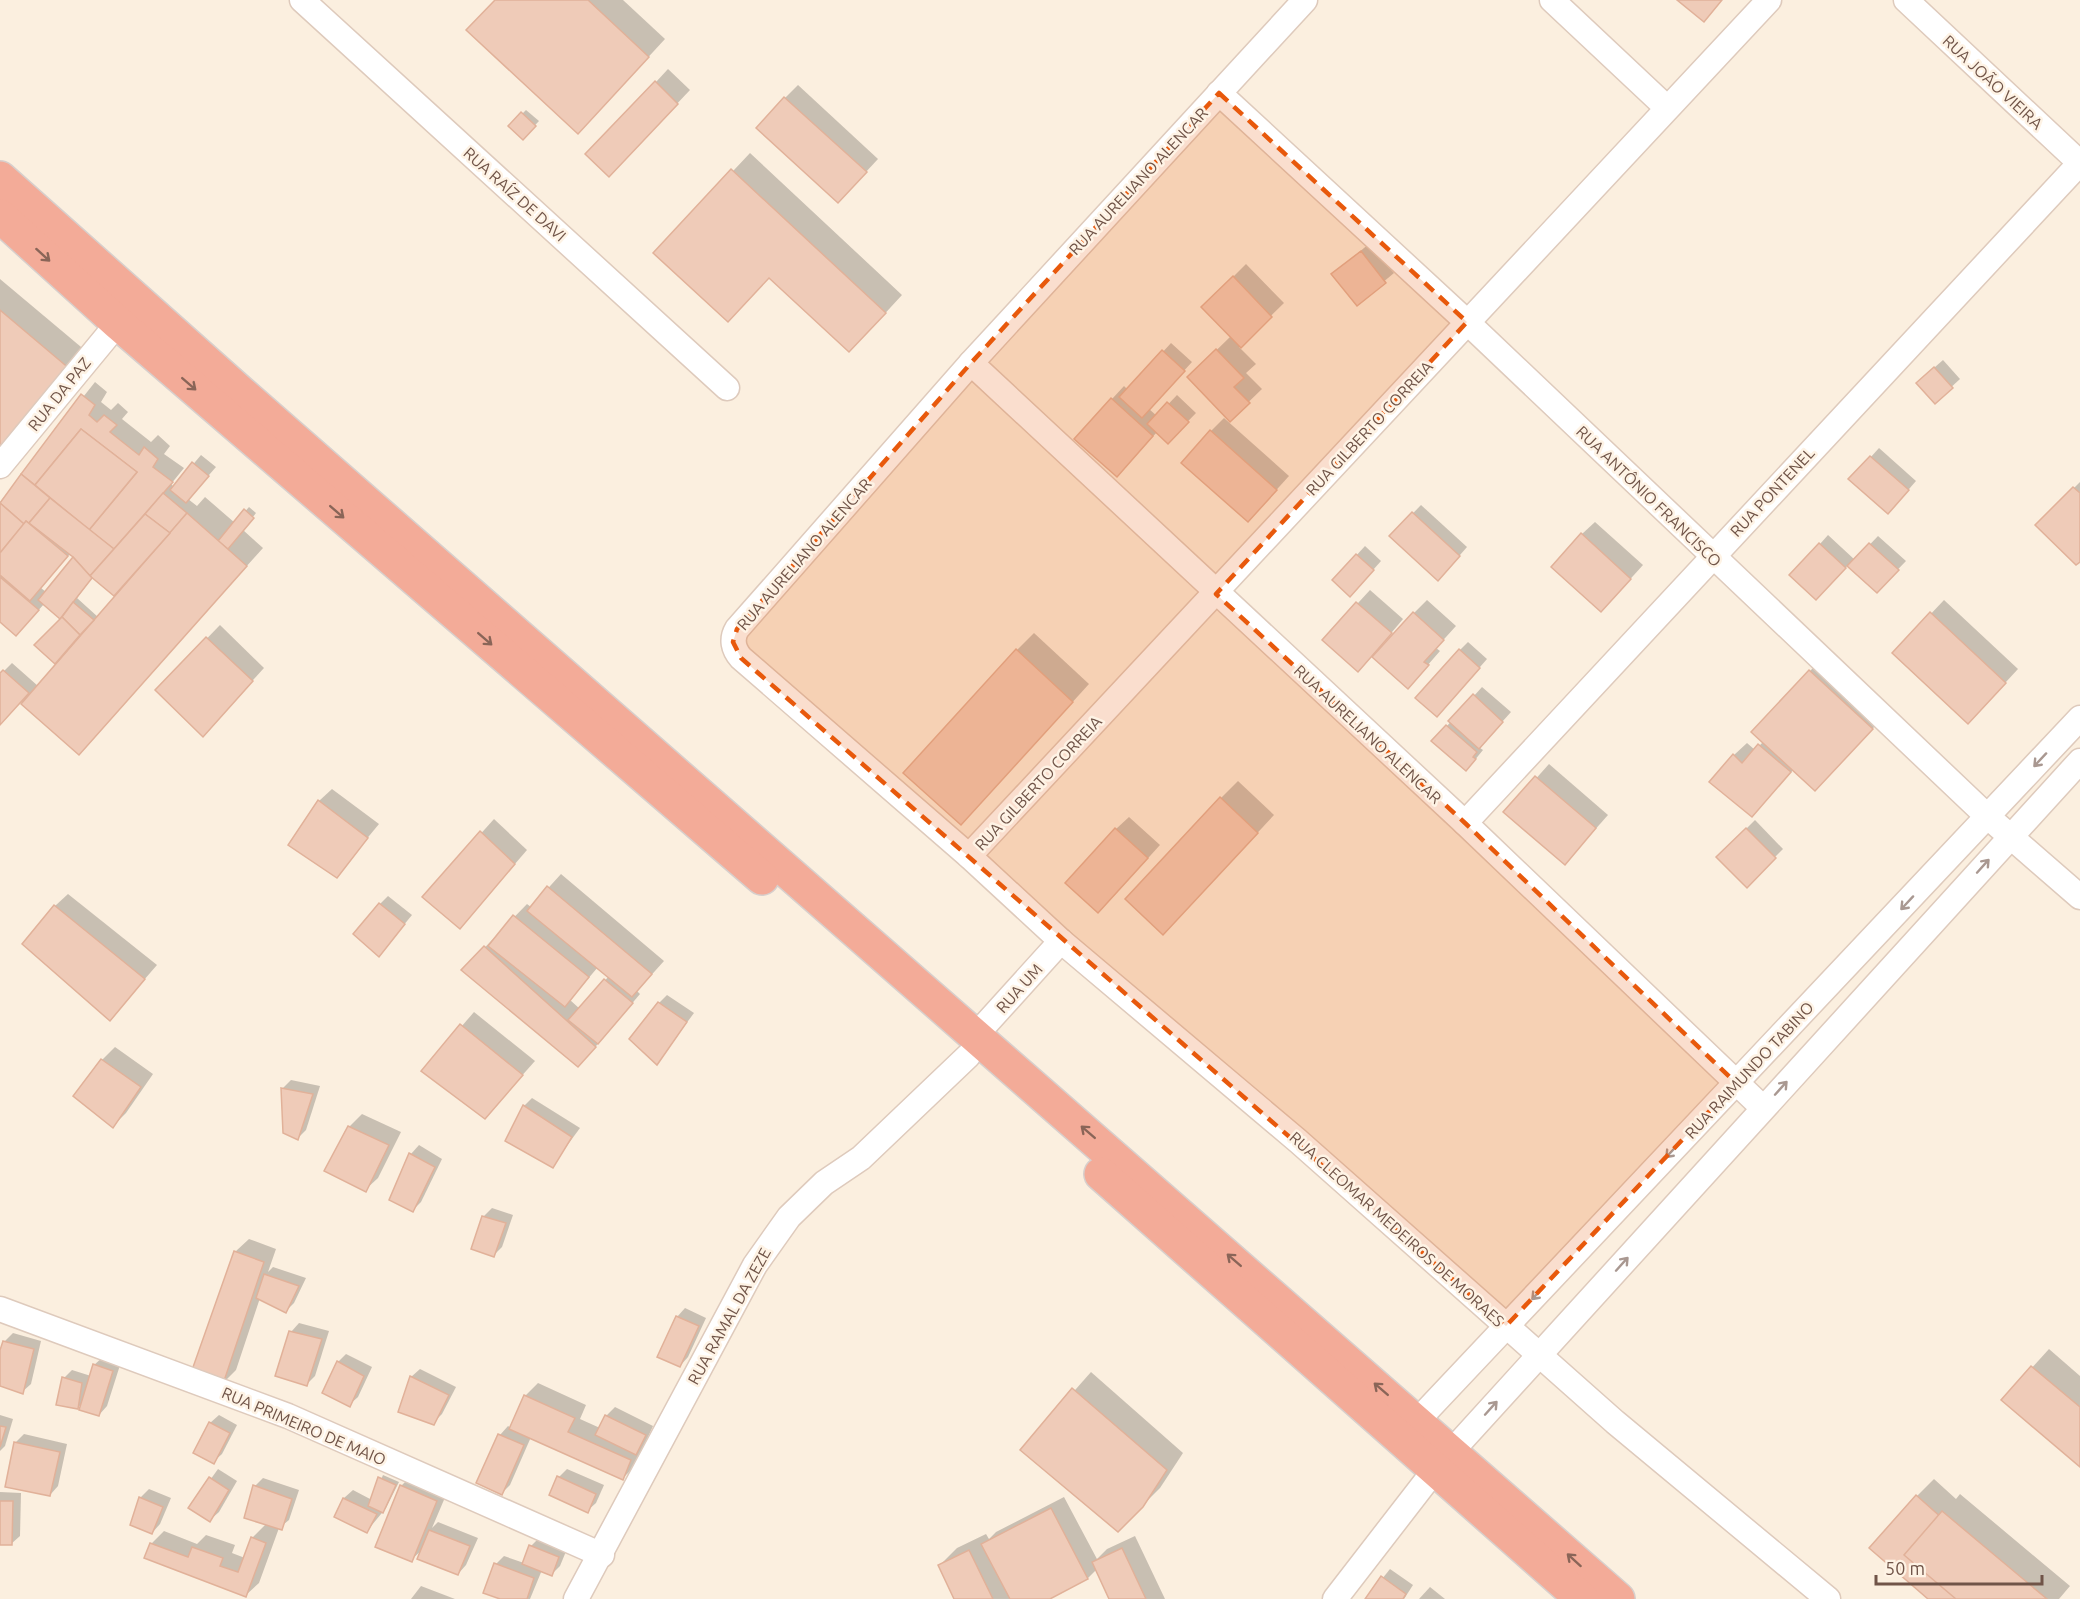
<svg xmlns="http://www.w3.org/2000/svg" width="2080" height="1599" viewBox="0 0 2080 1599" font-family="Ubuntu,sans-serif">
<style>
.shadow{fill:#0003;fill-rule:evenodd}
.building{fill:#efcbb8;stroke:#e1b199;stroke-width:1.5}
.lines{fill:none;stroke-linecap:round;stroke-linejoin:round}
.street-casing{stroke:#decabc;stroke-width:27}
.highway-casing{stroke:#d7cfcc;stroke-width:36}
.street{stroke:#fff;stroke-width:24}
.highway{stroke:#f3ab98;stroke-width:33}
.oneway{stroke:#8a6558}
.oneway2{stroke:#a99891}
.marked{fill:#e8590c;fill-opacity:0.2;stroke:#e8590c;stroke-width:4.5;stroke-dasharray:12 8;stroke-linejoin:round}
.labels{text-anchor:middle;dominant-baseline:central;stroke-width:5;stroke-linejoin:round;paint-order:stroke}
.street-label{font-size:16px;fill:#705448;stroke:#fef3e5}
</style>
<rect width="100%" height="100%" fill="#fbefdf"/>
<g class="shadow">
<polygon points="497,0 623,0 665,39 595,115"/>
<polygon points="668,69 690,90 622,162 656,82"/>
<polygon points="798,85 878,159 851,188 785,98"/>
<polygon points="526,110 539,121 523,138 510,126"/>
<polygon points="750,153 902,295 867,333 770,276 656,253"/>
<polygon points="1370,243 1394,273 1357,304 1333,274"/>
<polygon points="1246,264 1284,303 1239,347 1256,364 1246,373 1262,389 1230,420 1189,377 1231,336 1203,307"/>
<polygon points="0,279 87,352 0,448"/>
<polygon points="1171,343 1192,362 1149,409 1157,416 1177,395 1196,413 1168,442 1157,432 1130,462 1112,399 1124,386 1128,390"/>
<polygon points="1943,360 1960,379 1935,402 1926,375"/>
<path d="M95,382L107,392L101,402L111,410L118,403L128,412L122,419L151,442L158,435L170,446L164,454L184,468L171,484L174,487L201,455L216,467L188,499L197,506L205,497L235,523L249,507L256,513L243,530L263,548L79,753L21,702L0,723V675L12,663L38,686L61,659L62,619L44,604L29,621L0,620V502ZM27,520L30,522L9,545L7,543ZM69,555L74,557L46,592L41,588ZM94,575L122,590L98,617L77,598Z"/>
<polygon points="1224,418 1289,476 1261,507 1211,431"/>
<polygon points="1879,448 1916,481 1896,504 1851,479"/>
<polygon points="2080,482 2080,560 2037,525"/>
<polygon points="1421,505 1467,547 1446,571 1391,536"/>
<polygon points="1595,522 1643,565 1614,597 1582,534"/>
<polygon points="1828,535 1855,560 1878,536 1906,561 1877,591 1848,565 1825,590 1820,544"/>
<polygon points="1365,546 1381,561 1358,587 1334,580"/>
<polygon points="1370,590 1403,619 1371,657 1324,640"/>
<polygon points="1427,600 1456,626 1436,648 1440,651 1420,674 1414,613"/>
<polygon points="1944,600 2018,669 1981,709 1894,653"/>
<polygon points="220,625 264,668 215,722 157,690"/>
<polygon points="1034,633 1089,684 978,806 1017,650"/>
<polygon points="1468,642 1487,659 1445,707 1460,650"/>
<polygon points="1827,653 1889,711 1832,772 1794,769 1764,803 1734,755 1747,743 1755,750 1764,741 1753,732"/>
<polygon points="1482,687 1511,712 1484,742 1480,748 1483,750 1474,761 1447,726"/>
<polygon points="1549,764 1608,815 1577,850 1506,812"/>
<polygon points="1238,781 1274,815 1180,916 1221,798"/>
<polygon points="332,789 379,824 336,876 319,801"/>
<polygon points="1129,817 1160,845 1111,899 1116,829"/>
<polygon points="494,819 527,850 472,914 424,897"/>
<polygon points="1755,820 1783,849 1747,885 1718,857"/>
<path d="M561,874L664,961L637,991L640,994L591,1052L463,970L527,904L531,907ZM598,967L609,976L580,1009L570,1000Z"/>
<polygon points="68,894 157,965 110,1019 55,906"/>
<polygon points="388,896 412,915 379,955 380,904"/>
<polygon points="667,995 694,1013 657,1063 659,1003"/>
<polygon points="474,1012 535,1061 485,1117 423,1071"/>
<polygon points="115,1047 153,1074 126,1113 113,1126 102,1060"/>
<polygon points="291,1080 320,1086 306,1130 298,1138 284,1132 283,1088"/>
<polygon points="532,1098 580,1128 552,1166 524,1106"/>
<polygon points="362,1114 401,1132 378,1178 365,1190 326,1171 350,1126"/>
<polygon points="419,1145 442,1159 421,1202 413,1210 391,1199 411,1154"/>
<polygon points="492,1208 513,1215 502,1247 493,1256 483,1217"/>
<polygon points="249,1239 276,1249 268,1272 273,1267 306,1278 294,1303 286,1311 260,1298 236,1370 223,1383 194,1369 236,1251"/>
<polygon points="685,1308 706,1318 688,1357 680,1366 677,1317"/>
<polygon points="299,1323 329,1331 315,1376 307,1384 291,1332"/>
<polygon points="13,1333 41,1341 31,1384 22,1392 0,1385 0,1355 4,1342"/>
<polygon points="2049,1349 2080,1376 2080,1465 2003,1400"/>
<polygon points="346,1354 372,1367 358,1397 349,1405 338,1362"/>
<polygon points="103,1357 121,1362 107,1406 99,1415 82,1403 78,1408 64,1378 72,1370 91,1376 94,1365"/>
<polygon points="420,1369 456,1387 442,1414 433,1423 411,1377"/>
<polygon points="1091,1372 1183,1453 1160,1488 1142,1506 1022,1450"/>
<polygon points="538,1383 586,1405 580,1419 600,1428 606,1416 615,1407 653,1426 635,1466 623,1478 531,1437 510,1485 502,1493 478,1482 500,1435 508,1426 511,1428 525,1396"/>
<polygon points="0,1415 13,1419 5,1446 0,1451"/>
<polygon points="219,1415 237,1425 222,1454 213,1462 210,1423"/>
<polygon points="24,1434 67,1444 58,1486 50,1495 15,1443"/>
<polygon points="218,1469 237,1481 219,1512 210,1520 190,1508"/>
<polygon points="567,1469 604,1485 596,1503 587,1511 559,1477"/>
<polygon points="414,1473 449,1488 432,1528 438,1522 478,1538 466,1565 458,1574 423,1549 411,1560 401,1486"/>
<polygon points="383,1475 399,1482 386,1508 367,1531 336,1516 344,1498 353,1490 372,1500"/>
<polygon points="263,1478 299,1490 289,1520 279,1528 259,1583 246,1595 151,1544 164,1531 197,1544 206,1535 235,1545 232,1553 245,1558 252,1538 266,1524 255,1486"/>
<polygon points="1934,1479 1956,1499 1960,1494 2070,1586 2059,1599 1930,1599 1917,1496"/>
<polygon points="149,1489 171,1498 160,1524 152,1533 131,1524 141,1497"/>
<polygon points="0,1492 21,1493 20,1536 11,1544 0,1544"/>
<polygon points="1064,1497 1097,1559 1107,1549 1135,1536 1165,1599 1111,1599 1097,1569 1088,1578 1047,1599 956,1599 940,1565 957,1548 986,1534 989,1539 996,1532"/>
<polygon points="539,1538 567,1549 560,1566 552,1574 542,1570 530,1599 504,1599 496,1564 504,1556 524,1563 531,1546"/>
<polygon points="1390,1569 1413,1585 1404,1599 1366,1599"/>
<polygon points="421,1586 455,1599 411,1599"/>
<polygon points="1430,1587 1445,1599 1419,1599"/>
</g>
<g class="building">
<polygon points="495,0 588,0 649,57 578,134 466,30"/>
<polygon points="1677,0 1722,0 1704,22"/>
<polygon points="655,81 678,104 609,177 585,154"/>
<polygon points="784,97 867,172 838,203 756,128"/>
<polygon points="521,112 536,126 523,140 508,126"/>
<polygon points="731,169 886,313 849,352 769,278 728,322 653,253"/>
<polygon points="1361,251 1386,283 1357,306 1331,274"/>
<polygon points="1233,276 1272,317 1241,348 1201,307"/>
<polygon points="0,310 71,370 0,449"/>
<polygon points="1216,349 1244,378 1234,387 1250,403 1230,422 1187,377"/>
<polygon points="1162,350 1185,371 1142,418 1119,397"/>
<polygon points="1934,367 1953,388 1935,404 1916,383"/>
<polygon points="81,394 95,405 89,415 97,422 104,415 117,425 110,432 139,455 144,447 158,459 153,467 173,482 114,549 89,530 137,472 81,429 35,485 21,474"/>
<polygon points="1111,398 1153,436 1117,477 1074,439"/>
<polygon points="1167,402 1189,422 1168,444 1147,424"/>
<polygon points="81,429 137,472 89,530 35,485"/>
<polygon points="1210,430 1277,490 1248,522 1181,463"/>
<polygon points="1870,456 1909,490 1888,514 1848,479"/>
<polygon points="192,462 209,476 186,503 170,490"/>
<polygon points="21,474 50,498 29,523 26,521 24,524 0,503"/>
<polygon points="2073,487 2080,493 2080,562 2076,565 2035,525"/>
<polygon points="163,493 187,513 170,533 145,514"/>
<polygon points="50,498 114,549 90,576 73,557 29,523"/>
<polygon points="0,503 24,524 0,553"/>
<polygon points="244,509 254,518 228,549 218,541"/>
<polygon points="1412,512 1460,556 1438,581 1389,536"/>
<polygon points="187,513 247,566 79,755 21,704"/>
<polygon points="145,514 170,533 114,596 90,576"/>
<polygon points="26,521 68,556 30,601 0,575 0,553"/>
<polygon points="1581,533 1631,579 1601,612 1551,567"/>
<polygon points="1819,543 1846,568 1816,600 1789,575"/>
<polygon points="1869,543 1899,570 1877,593 1847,566"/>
<polygon points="1356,554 1374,570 1350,597 1332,580"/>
<polygon points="73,557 92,578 60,619 38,600"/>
<polygon points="0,577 39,610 16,636 0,622"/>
<polygon points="73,602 94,620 80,635 62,617"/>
<polygon points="1356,602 1392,633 1358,672 1322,640"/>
<polygon points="1413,612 1444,640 1424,662 1429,665 1408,689 1372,657"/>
<polygon points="1930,612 2006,683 1968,724 1892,653"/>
<polygon points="62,617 80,635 55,664 34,645"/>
<polygon points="206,637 253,681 203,737 155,690"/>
<polygon points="1016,649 1073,702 961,825 903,773"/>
<polygon points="1459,649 1480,668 1437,717 1415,698"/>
<polygon points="3,670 29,693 0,725 0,673"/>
<polygon points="1809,670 1873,729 1815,791 1751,732"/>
<polygon points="1473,694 1503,722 1479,749 1448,721"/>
<polygon points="1446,725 1477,752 1473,757 1476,759 1466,771 1431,741"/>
<polygon points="1758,744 1791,772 1752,817 1709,782 1733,754 1742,763"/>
<polygon points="1535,776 1596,828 1565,865 1503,812"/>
<polygon points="1220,797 1258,833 1163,935 1125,899"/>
<polygon points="318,800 368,838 337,878 288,845"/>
<polygon points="1115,828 1148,858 1098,913 1065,883"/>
<polygon points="1746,828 1776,858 1747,888 1716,857"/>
<polygon points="480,831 515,864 460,929 422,897"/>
<polygon points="547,886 652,974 632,997 527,911"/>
<polygon points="379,903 405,924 379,957 353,934"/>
<polygon points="54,905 145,979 110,1021 22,944"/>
<polygon points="513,915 589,977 565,1007 488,946"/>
<polygon points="484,946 596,1047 578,1067 461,970"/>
<polygon points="604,979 633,1003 598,1044 568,1020"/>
<polygon points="658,1002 687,1022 657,1065 629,1039"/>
<polygon points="460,1024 523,1075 485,1119 421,1071"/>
<polygon points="101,1059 141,1087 113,1128 73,1096"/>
<polygon points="281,1088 313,1094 298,1140 283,1133"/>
<polygon points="523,1105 572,1137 553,1168 505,1141"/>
<polygon points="348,1126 389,1145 366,1192 324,1171"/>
<polygon points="409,1153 435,1167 413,1212 389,1200"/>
<polygon points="482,1216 506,1223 494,1257 471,1249"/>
<polygon points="234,1251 264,1262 223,1384 192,1370"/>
<polygon points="264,1274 299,1286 286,1313 256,1298"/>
<polygon points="676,1316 699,1326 680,1367 657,1357"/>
<polygon points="289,1331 322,1339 307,1386 275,1376"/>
<polygon points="3,1341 34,1349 23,1394 0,1386 0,1350"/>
<polygon points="337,1361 364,1376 350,1407 322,1393"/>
<polygon points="93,1364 113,1371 99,1416 79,1410"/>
<polygon points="2031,1366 2080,1407 2080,1467 2001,1400"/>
<polygon points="410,1376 449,1395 434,1425 398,1412"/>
<polygon points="62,1377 82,1383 78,1409 56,1405"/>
<polygon points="1072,1388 1167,1470 1143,1507 1118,1532 1020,1450"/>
<polygon points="524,1395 575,1418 568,1432 631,1460 623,1480 509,1429"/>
<polygon points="605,1415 646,1435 636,1455 595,1435"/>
<polygon points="209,1422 230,1433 214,1464 193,1453"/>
<polygon points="0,1426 6,1427 0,1447"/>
<polygon points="498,1434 524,1445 502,1495 476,1483"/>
<polygon points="14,1442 60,1452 50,1496 5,1487"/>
<polygon points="557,1476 596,1494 588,1513 549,1495"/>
<polygon points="209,1477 229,1490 210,1522 188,1508"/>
<polygon points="378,1477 396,1485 383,1513 368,1506"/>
<polygon points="253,1485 292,1499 282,1530 244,1518"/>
<polygon points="400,1485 437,1501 412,1562 375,1547"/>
<polygon points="1916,1495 2030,1596 2027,1599 1928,1599 1869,1548"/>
<polygon points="139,1497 163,1507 152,1534 130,1525"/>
<polygon points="343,1498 377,1514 367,1533 334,1517"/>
<polygon points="0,1501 13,1501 12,1545 0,1545"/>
<polygon points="1051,1508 1088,1579 1050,1599 1010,1599 981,1544"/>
<polygon points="1942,1511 2047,1599 1956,1599 1904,1555"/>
<polygon points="429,1530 470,1546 458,1575 417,1559"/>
<polygon points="251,1537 266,1543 246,1597 144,1558 150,1543 188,1557 192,1547 223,1558 220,1566 238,1572"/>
<polygon points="529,1545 559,1557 552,1576 522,1564"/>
<polygon points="1122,1548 1146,1599 1109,1599 1092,1562"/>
<polygon points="969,1550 993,1599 954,1599 938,1565"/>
<polygon points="494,1563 534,1578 527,1599 500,1599 483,1593"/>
<polygon points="1381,1576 1406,1594 1403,1599 1365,1599"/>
</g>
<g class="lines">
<defs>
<g id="street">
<polyline points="302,0 727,388"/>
<path d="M1305,0L971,363L737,629C731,639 733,649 741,658L969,856L1061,941L1298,1141L1615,1422L1828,1599"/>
<polyline points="1552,0 1666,107"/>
<polyline points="1906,0 2080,163"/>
<polyline points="1219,93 1467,322 1988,817 2080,897"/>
<polyline points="971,363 1465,823 1763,1108"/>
<polyline points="0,466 118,323"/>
<polyline points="1465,823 2080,163"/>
<polyline points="969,856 1769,0"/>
<polyline points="976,1035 1061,941"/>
<polyline points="0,1309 288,1416 602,1555"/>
<polyline points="1417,1421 2080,718"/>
<polyline points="1452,1451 2080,761"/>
<polyline points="576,1599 755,1265 789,1217 824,1183 861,1158 968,1056"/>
<polyline points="1335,1599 1434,1471"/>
</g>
<g id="highway">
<polyline points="0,178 240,392 1618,1599"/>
<polyline points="0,216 118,323 762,878"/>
<polyline points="1101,1174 1582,1599"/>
</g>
</defs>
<use href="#street" class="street-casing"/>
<use href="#highway" class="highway-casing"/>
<use href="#street" class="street"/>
<use href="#highway" class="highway"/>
</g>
<defs><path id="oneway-shaft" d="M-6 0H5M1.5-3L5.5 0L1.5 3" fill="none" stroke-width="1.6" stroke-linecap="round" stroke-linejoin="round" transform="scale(1.5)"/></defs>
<g class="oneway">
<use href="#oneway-shaft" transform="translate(43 255) rotate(42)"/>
<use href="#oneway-shaft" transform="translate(189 384) rotate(41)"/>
<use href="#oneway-shaft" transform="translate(337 512) rotate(41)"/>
<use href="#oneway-shaft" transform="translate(485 639) rotate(41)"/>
<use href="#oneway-shaft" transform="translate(1088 1132) rotate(-139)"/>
<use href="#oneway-shaft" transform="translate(1234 1260) rotate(-139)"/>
<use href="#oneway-shaft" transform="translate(1381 1389) rotate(-139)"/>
<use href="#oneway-shaft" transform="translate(1574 1560) rotate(-138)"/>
</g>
<g class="oneway2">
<use href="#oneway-shaft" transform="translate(2040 760) rotate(133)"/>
<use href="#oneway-shaft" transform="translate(1983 866) rotate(-48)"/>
<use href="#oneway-shaft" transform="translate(1907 903) rotate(133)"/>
<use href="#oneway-shaft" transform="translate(1781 1088) rotate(-48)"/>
<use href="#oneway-shaft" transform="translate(1672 1151) rotate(133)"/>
<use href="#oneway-shaft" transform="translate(1622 1264) rotate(-48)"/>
<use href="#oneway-shaft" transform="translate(1538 1293) rotate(133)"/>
<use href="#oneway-shaft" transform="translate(1491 1408) rotate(-48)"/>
</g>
<path class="marked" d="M1219,93L1467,322L1216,594L1465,823L1736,1083L1506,1326L741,658L733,642L737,629L971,363Z"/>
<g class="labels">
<g class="street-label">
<text transform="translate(1993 82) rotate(43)">RUA JOÃO VIEIRA</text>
<text transform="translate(1138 181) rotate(-47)">RUA AURELIANO ALENCAR</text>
<text transform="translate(515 194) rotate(42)">RUA RAÍZ DE DAVI</text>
<text transform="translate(59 394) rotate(-51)">RUA DA PAZ</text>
<text transform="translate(1369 428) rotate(-47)">RUA GILBERTO CORREIA</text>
<text transform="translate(1772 492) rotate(-47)">RUA PONTENEL</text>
<text transform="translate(1649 496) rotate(44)">RUA ANTÔNIO FRANCISCO</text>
<text transform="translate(804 554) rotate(-49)">RUA AURELIANO ALENCAR</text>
<text transform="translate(1368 734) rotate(43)">RUA AURELIANO ALENCAR</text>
<text transform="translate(1038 783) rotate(-47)">RUA GILBERTO CORREIA</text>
<text transform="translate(1019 988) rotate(-48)">RUA UM</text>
<text transform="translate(1749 1070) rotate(-47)">RUA RAIMUNDO TABINO</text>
<text transform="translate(1397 1229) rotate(42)">RUA CLEOMAR MEDEIROS DE MORAES</text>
<text transform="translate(729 1316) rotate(-61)">RUA RAMAL DA ZEZE</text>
<text transform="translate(304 1426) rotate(23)">RUA PRIMEIRO DE MAIO</text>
</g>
</g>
<path d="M1876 1575v9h166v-9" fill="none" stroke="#705448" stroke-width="3"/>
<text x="1885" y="1575" font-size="18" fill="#705448" stroke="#fef3e5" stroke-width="4.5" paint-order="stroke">50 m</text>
</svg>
